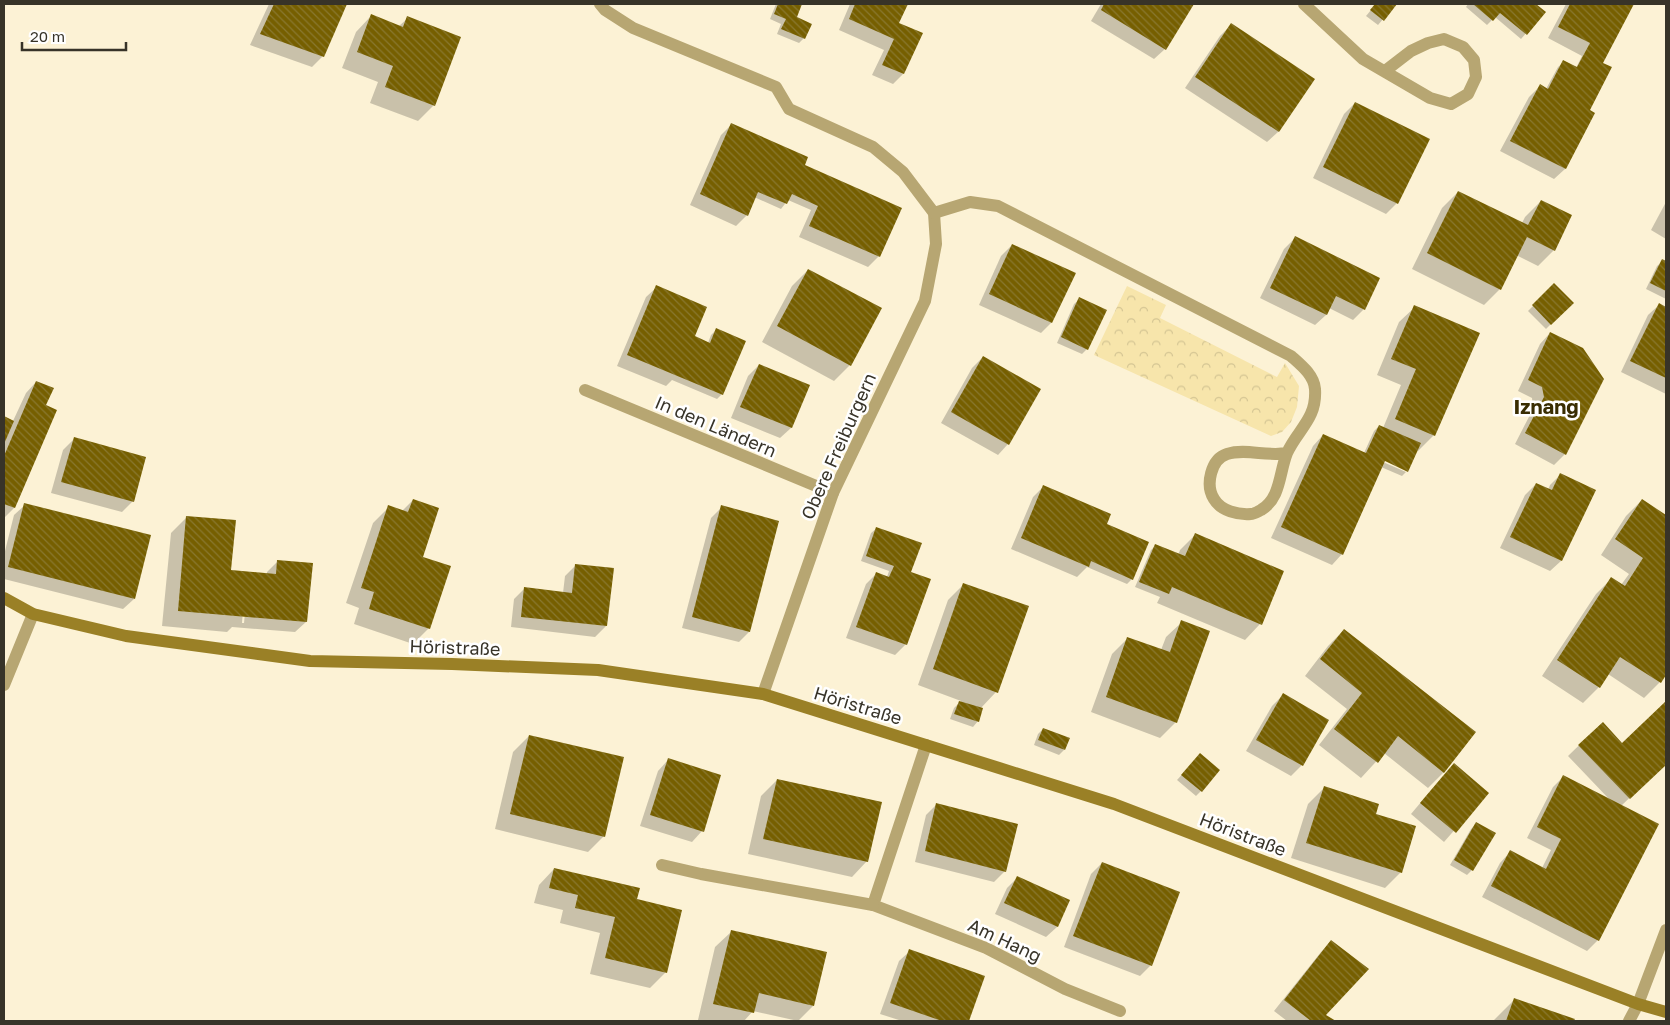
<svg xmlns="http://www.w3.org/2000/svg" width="1670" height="1025" viewBox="0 0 1670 1025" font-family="'Golos Text',sans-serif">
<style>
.park{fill:url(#park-crowns)}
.shadow{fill:#0003;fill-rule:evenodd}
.building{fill:url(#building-back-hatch)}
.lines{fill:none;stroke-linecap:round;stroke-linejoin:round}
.minor{stroke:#b7a672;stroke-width:12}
.secondary{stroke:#9a8026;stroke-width:12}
.labels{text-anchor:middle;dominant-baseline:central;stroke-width:5;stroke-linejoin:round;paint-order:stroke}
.street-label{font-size:18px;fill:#373328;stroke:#fff}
.quarter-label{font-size:20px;font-weight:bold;fill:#392d02;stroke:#fff}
</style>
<defs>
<pattern id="park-crowns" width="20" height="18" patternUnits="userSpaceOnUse" patternTransform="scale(1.25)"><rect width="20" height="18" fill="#f7e5ab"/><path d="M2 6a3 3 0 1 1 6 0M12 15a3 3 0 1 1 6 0" fill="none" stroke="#d4c593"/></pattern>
<pattern id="building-back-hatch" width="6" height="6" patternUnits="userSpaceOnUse" patternTransform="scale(1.25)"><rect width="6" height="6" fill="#765f00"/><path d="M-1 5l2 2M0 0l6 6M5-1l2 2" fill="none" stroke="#897830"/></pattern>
</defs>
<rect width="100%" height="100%" fill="#fcf2d5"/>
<polygon class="park" points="1127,286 1166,305 1160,318 1277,377 1285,363 1299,386 1297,407 1291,422 1282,432 1271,436 1094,355"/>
<g class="shadow">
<polygon points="269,4 346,4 323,56 312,67 250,45"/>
<polygon points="776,4 801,4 795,17 804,38 799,43 777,34 781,24 770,19"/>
<polygon points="850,4 906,4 898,23 903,74 893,84 872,75 884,50 839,30"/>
<polygon points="1101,4 1192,4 1165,49 1154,59 1091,21"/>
<polygon points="1376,4 1396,4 1378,25 1366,16"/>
<polygon points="1468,4 1534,4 1544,12 1521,39 1495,17 1487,25 1466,7"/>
<polygon points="1566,4 1632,4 1601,63 1589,109 1594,114 1565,169 1554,179 1500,151 1529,97 1540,86 1546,89 1558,67 1564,62 1576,68 1582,56 1548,38"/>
<polygon points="371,16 399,26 408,18 434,105 418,121 370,103 378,82 342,68 356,32"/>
<polygon points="1231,25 1313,80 1278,132 1267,142 1185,88 1220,36"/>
<polygon points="1355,103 1397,203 1386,214 1313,178 1344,114"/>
<polygon points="731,125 803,166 879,256 868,267 799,237 811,210 788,200 781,209 754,197 747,215 736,226 690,205 721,135"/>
<polygon points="1458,192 1522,223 1525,217 1541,201 1554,250 1538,266 1516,255 1500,289 1484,305 1412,269 1442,208"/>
<polygon points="1666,202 1666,239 1651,230"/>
<polygon points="1295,238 1364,309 1353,320 1329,308 1326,315 1315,325 1260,298 1284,249"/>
<polygon points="1012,245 1074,274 1051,323 1041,333 979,305 1001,256"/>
<polygon points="1663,261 1666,263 1666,299 1646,289 1657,266"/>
<polygon points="808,270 850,365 834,381 762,342 792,286"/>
<polygon points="1554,285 1572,303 1546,329 1528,311"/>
<polygon points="657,287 693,337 708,343 711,335 716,330 722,394 717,399 672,380 666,386 617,366 646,297"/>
<polygon points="1080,299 1087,349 1082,354 1057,343 1074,304"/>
<polygon points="1659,305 1666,308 1666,394 1621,372 1648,315"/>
<polygon points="1415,307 1434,435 1418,451 1385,460 1383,462 1406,472 1402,476 1381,467 1342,554 1332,565 1271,538 1313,446 1323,435 1364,453 1374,431 1379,426 1383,428 1401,385 1377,375 1399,322"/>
<polygon points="1550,333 1565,454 1554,465 1515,444 1533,409 1532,398 1518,391 1540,344"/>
<polygon points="983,357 1008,444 998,455 941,423 972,368"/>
<polygon points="759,365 808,386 791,428 780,438 731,418 748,376"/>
<polygon points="36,382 14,508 4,518 4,417 13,421 26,393"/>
<polygon points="74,439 133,501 122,512 51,493 63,450"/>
<polygon points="1561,474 1594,490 1561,561 1550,571 1500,548 1525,495 1536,484 1548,490 1550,485"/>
<polygon points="1044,486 1103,530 1132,579 1127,584 1087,567 1077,577 1011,549 1033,497"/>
<polygon points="413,500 429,628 413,644 354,624 359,608 346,603 373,523 389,507 402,511"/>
<polygon points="1642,500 1666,516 1666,673 1660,682 1644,698 1608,674 1599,687 1583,703 1542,676 1596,594 1611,579 1621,585 1629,574 1601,555 1626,516"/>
<polygon points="25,505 134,599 123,609 4,579 4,555 14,515"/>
<polygon points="722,507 749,632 739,642 682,628 711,518"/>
<path d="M187,517L230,571L267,575V572L278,561L306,622L295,632L232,627L227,632L162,626L171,533ZM245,583H248L244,623H242Z"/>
<polygon points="877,528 910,573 906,644 895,655 846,638 866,584 877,573 887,577 889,571 861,561 871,533"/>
<polygon points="1196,534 1260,624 1245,640 1157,603 1160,597 1135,587 1151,550 1156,545 1178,555 1180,550"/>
<polygon points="576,565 606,626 595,637 511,627 514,599 525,588 563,593 565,576"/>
<polygon points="964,584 996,692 980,709 978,721 973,727 950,719 954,708 961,701 918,685 948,600"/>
<polygon points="1182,622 1176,722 1160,738 1091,712 1112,654 1128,638 1161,650 1166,637"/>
<polygon points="1344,630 1444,772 1428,788 1384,753 1361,778 1319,745 1347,709 1305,676 1328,646"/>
<polygon points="1283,695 1302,765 1291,776 1246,751 1272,706"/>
<polygon points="1666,703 1666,763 1621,806 1598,940 1587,951 1482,897 1500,863 1510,852 1542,868 1551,850 1527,838 1553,787 1563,777 1610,800 1568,756 1602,723 1622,744"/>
<polygon points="1043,729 1064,750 1059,755 1034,745 1038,734"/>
<polygon points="529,736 604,836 588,852 495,829 513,752"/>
<polygon points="668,760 702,831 692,842 640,826 658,771"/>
<polygon points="1195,760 1201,791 1196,796 1177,780"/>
<polygon points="1443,776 1487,793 1444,842 1411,814"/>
<polygon points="777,780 867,861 852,877 748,854 761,796"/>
<polygon points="1324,788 1374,815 1401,872 1385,888 1291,858 1308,804"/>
<polygon points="936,805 1005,871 994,882 915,862 926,815"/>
<polygon points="1476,824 1472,870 1467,875 1450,865 1471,829"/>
<polygon points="1102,863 1151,965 1140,976 1064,947 1091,874"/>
<polygon points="554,869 635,900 666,972 650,988 590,974 600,933 560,923 563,910 534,903 539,885"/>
<polygon points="1018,877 1068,901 1057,927 1046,937 995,914 1007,888"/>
<polygon points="731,932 813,1006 798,1021 753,1011 744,1021 706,1021 698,1020 715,947"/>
<polygon points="1331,941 1324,1015 1334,1021 1287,1021 1274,1011 1321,952"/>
<polygon points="910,951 983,977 967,1021 902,1021 880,1014 899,961"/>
<polygon points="1514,1000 1573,1020 1573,1021 1493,1021"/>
</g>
<g class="building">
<polygon points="274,4 347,4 324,57 260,34"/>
<polygon points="778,4 802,4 797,17 812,24 805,39 781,29 786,19 774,14"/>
<polygon points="855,4 908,4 899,23 923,33 904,74 882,65 894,39 849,19"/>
<polygon points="1104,4 1194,4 1166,50 1101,10"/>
<polygon points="1375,4 1397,4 1384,21 1370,10"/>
<polygon points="1473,4 1536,4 1546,12 1527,35 1500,13 1493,21"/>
<polygon points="1570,4 1634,4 1603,63 1612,67 1590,110 1595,113 1566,169 1510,141 1540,84 1548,89 1563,60 1577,67 1590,43 1558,27"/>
<polygon points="371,14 403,27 407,16 461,37 435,106 385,87 393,66 357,52"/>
<polygon points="1231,23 1315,79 1279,132 1195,77"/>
<polygon points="1355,102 1430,139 1398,204 1323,167"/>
<polygon points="731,123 808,157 805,165 902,208 880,257 809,226 818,206 792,194 787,204 758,192 748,216 700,194"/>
<polygon points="1458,191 1528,225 1541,200 1572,215 1555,251 1527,237 1501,290 1427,253"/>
<polygon points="1295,236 1380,278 1365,310 1336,296 1327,315 1270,288"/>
<polygon points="1012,244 1076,273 1052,323 989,294"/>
<polygon points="1662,259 1666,261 1666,291 1650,283"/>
<polygon points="808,269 882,308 851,366 777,326"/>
<polygon points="1554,283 1574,303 1551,325 1532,305"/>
<polygon points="656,285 707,307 695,336 710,343 716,328 746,341 723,395 627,355"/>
<polygon points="1079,297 1107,310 1088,350 1061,337"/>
<polygon points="1659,303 1666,307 1666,378 1630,361"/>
<polygon points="1414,305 1480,333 1435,436 1395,419 1416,369 1391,359"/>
<polygon points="1550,332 1583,348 1604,379 1566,455 1525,433 1544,397 1542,387 1528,380"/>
<polygon points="983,356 1041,389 1009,445 951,412"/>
<polygon points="759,364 810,385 792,428 740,407"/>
<polygon points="36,381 54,388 46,405 57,410 15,508 4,504 4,456"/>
<polygon points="4,416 14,421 4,444"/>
<polygon points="1379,425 1421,443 1408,472 1385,461 1343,555 1281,527 1323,434 1366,453"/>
<polygon points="74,437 146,457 134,502 61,482"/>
<polygon points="1560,473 1596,490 1562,561 1510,537 1536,483 1552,490"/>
<polygon points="1043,485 1111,514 1107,524 1149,542 1133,580 1091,561 1089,567 1021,538"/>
<polygon points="413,499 439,508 423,557 451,566 430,629 369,609 374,592 361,588 388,505 408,512"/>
<polygon points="1642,499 1666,515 1666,675 1661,683 1620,657 1600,688 1557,660 1611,577 1625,586 1643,558 1615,539"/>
<polygon points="24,503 151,535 135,599 8,567"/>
<polygon points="721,505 779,521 750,632 692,617"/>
<polygon points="186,516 236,520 231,570 276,574 277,560 313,563 307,622 178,611"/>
<polygon points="876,527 922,543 911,572 931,579 907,645 856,627 876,572 889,577 894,566 866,556"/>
<polygon points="1195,533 1284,571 1262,625 1172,587 1169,594 1139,582 1155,544 1185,556"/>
<polygon points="575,564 614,568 607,626 521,617 524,587 572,593"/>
<polygon points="963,583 1029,606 998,693 933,669"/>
<polygon points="1181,620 1210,631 1177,723 1106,697 1127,637 1170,652"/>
<polygon points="1344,629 1476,732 1444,773 1398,736 1378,763 1334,729 1362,693 1320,659"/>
<polygon points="1283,693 1329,720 1303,766 1256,740"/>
<polygon points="959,701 983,708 979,722 954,714"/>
<polygon points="1666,701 1666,765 1630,799 1578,745 1603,722 1622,743"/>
<polygon points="1043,728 1070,738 1065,750 1038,740"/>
<polygon points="529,735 624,757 605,837 510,814"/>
<polygon points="1200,753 1220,770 1202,792 1181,775"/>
<polygon points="668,758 721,775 704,832 650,815"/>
<polygon points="1454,763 1489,793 1456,833 1420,803"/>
<polygon points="1563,775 1659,824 1599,941 1491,886 1510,850 1546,869 1561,839 1537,827"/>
<polygon points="777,779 882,802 868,862 763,839"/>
<polygon points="1324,786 1379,804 1376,814 1416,826 1402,873 1306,843"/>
<polygon points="936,803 1018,824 1006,872 925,851"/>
<polygon points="1476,822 1496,833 1473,871 1454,860"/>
<polygon points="1102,862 1180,892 1152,966 1073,936"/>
<polygon points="554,868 640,888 637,899 682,910 667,973 605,958 615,917 575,908 578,895 549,888"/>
<polygon points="1017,876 1070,900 1058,927 1004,903"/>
<polygon points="731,930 827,952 814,1006 759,993 754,1013 713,1004"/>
<polygon points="1331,940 1369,969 1326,1015 1336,1021 1311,1021 1284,1000"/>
<polygon points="909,949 985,976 969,1021 942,1021 890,1003"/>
<polygon points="1514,998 1575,1019 1574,1021 1506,1021"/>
</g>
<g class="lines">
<g class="minor">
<polyline points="600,4 605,10 633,28 776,87 789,109 873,147 903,172 934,213 936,244 925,301 833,493 763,694"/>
<polyline points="1304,4 1363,59 1430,98 1451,104 1468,94 1476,77 1474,60 1463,47 1444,39 1428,43 1411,51 1385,71"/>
<path d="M934,213L970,202L998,206L1291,356C1301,365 1314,375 1315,389C1317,419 1298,429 1287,453C1279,473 1281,498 1261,510C1257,512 1254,514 1251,514C1238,515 1221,511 1214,499C1205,485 1211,459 1227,454C1246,448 1267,457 1287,453"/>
<polyline points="585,390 833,493"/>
<polyline points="4,685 33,614"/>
<polyline points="926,745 873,905 986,948 1065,989 1120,1011"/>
<polyline points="662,865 701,874 873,905"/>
<polyline points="1629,1021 1638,1004 1666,930"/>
</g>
<polyline class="secondary" points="4,598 33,614 126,636 310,661 452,664 598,670 763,694 1114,804 1638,1004 1666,1012"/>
</g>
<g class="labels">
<g class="street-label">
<text transform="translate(716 426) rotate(23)">In den Ländern</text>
<text transform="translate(838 446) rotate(-66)">Obere Freiburgern</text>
<text transform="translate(455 647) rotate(2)">Höristraße</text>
<text transform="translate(858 705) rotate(17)">Höristraße</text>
<text transform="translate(1243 834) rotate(21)">Höristraße</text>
<text transform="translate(1005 940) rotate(25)">Am Hang</text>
</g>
<g class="quarter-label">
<text x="1546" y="406">Iznang</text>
</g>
</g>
<rect width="1670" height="1025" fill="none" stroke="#373328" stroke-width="10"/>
<path d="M22 42v8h104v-8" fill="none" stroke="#373328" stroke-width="2.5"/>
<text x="30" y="42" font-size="15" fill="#373328" stroke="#ffffff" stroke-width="4" paint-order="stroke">20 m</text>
</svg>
